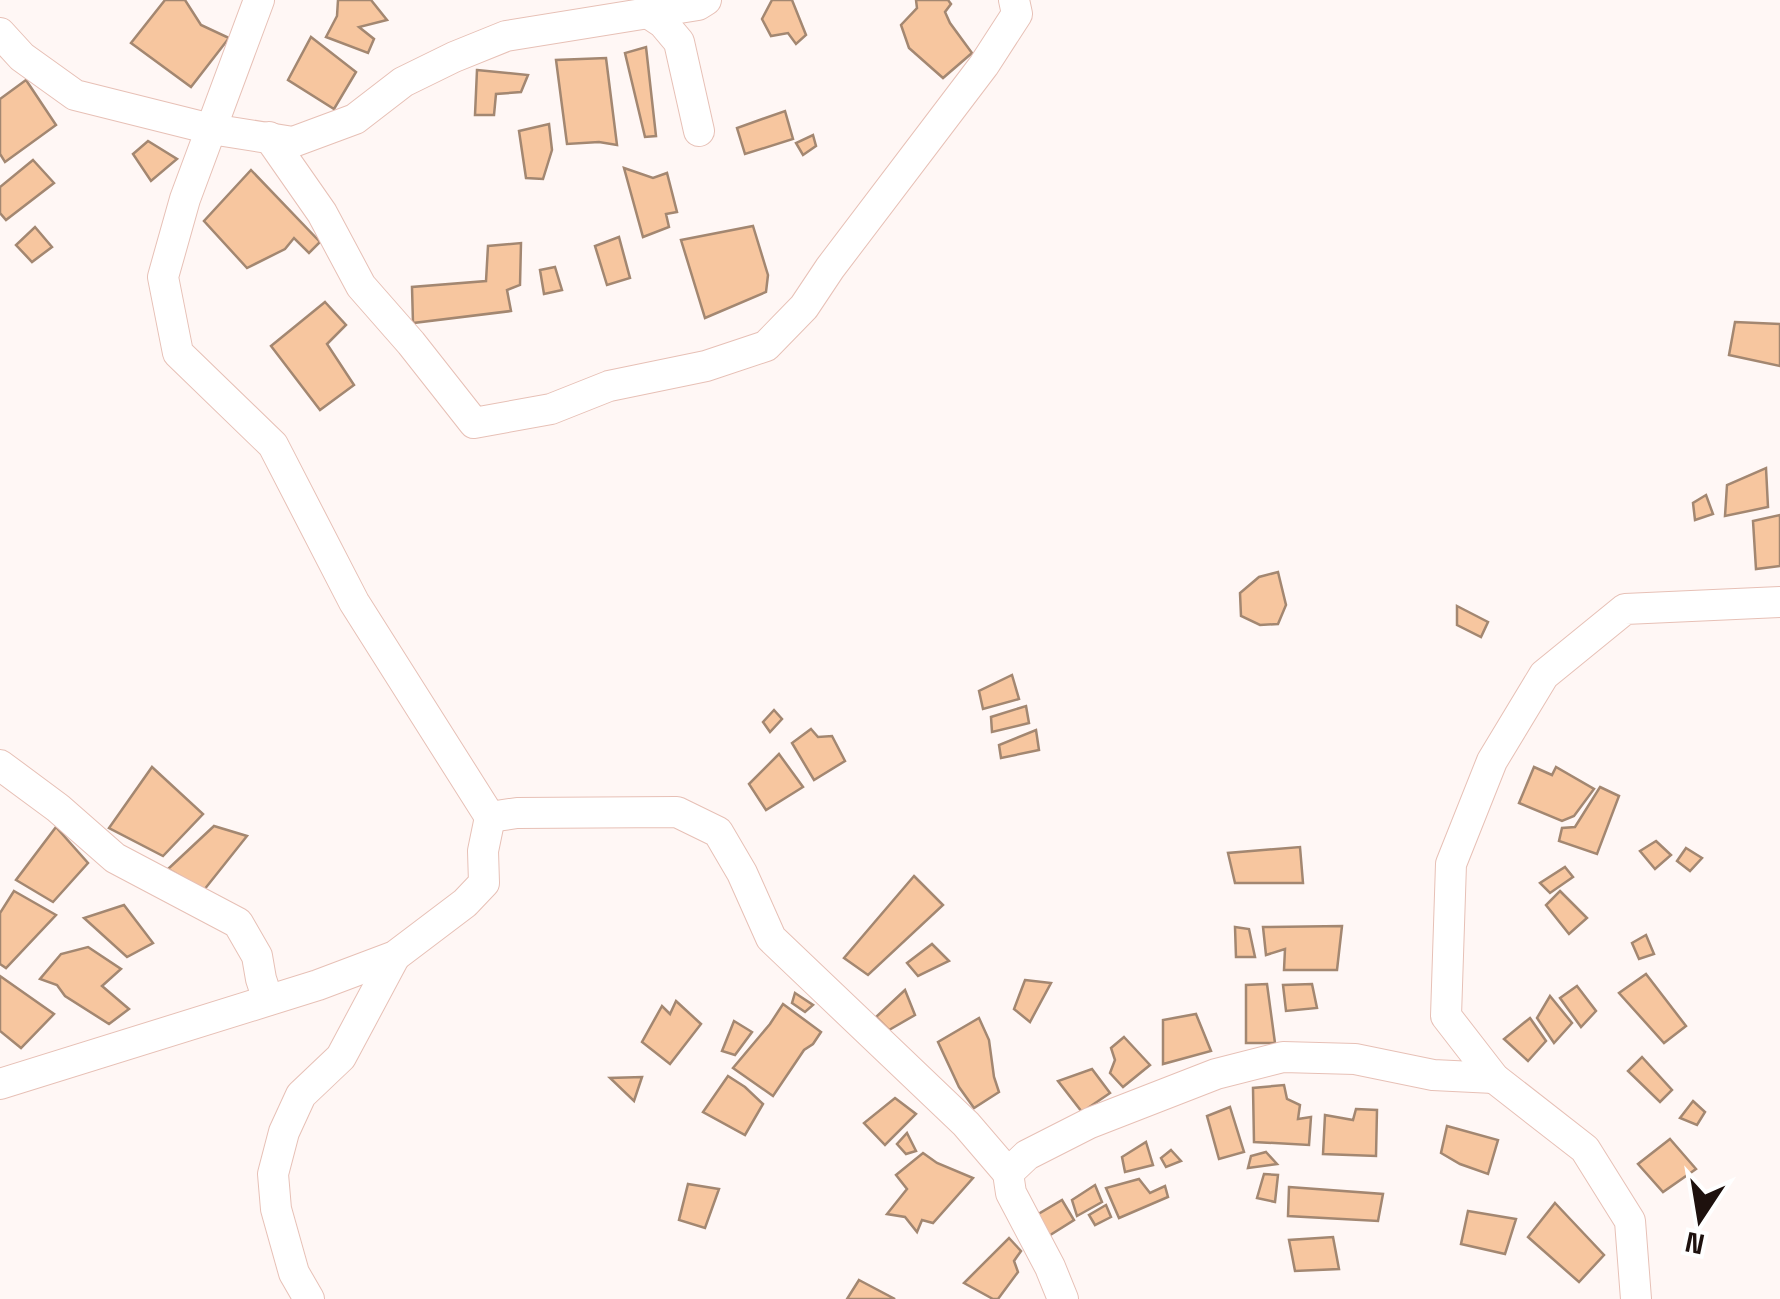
<svg xmlns="http://www.w3.org/2000/svg" width="1780" height="1299" viewBox="0 0 1780 1299" font-family="'Space Grotesk',sans-serif">
<style>
.building{fill:#f7c69f;stroke:#a38771;stroke-width:2.5}
.lines{fill:none;stroke-linecap:round;stroke-linejoin:round}
.minor-casing{stroke:#e7c0b6;stroke-width:32}
.minor{stroke:#fff;stroke-width:30}
</style>
<rect width="100%" height="100%" fill="#fff7f5"/>
<g class="building">
<polygon points="165,0 185,0 201,25 229,38 191,87 131,43"/>
<polygon points="338,0 371,0 387,20 359,27 374,39 368,53 326,37 337,16"/>
<polygon points="772,0 792,0 806,35 796,44 788,33 771,36 762,19"/>
<polygon points="916,0 948,0 951,4 945,12 950,23 972,53 943,78 909,48 901,25 917,8"/>
<polygon points="311,37 356,72 334,109 288,80"/>
<polygon points="646,47 656,136 645,137 625,53"/>
<polygon points="606,58 617,145 599,142 567,144 556,60"/>
<polygon points="477,70 528,75 521,92 496,94 494,115 475,115"/>
<polygon points="26,80 56,125 5,162 0,154 0,99"/>
<polygon points="785,111 793,139 745,154 737,128"/>
<polygon points="549,124 552,150 543,179 526,178 519,131"/>
<polygon points="813,135 816,146 803,155 796,143"/>
<polygon points="148,141 177,159 151,181 133,154"/>
<polygon points="33,160 54,183 6,220 0,213 0,187"/>
<polygon points="624,168 653,178 667,173 677,212 666,214 669,227 643,237"/>
<polygon points="251,170 320,242 309,253 294,238 285,249 247,268 204,221"/>
<polygon points="753,226 768,275 766,292 705,318 681,240"/>
<polygon points="35,227 52,247 32,262 16,245"/>
<polygon points="619,237 630,278 607,285 595,246"/>
<polygon points="521,243 520,285 507,290 511,311 413,323 412,287 486,281 488,246"/>
<polygon points="555,267 562,290 544,294 540,270"/>
<polygon points="325,302 346,325 327,344 354,385 320,410 271,346"/>
<polygon points="1735,322 1780,324 1780,366 1729,355"/>
<polygon points="1766,468 1768,507 1725,516 1727,485"/>
<polygon points="1706,495 1713,514 1695,520 1693,503"/>
<polygon points="1780,515 1780,566 1756,569 1753,521"/>
<polygon points="1278,572 1286,605 1278,624 1260,625 1241,616 1240,593 1259,577"/>
<polygon points="1457,606 1488,622 1481,637 1457,625"/>
<polygon points="1012,675 1019,699 983,709 979,691"/>
<polygon points="1026,706 1029,723 992,732 991,717"/>
<polygon points="774,710 782,719 770,732 763,722"/>
<polygon points="811,729 818,737 832,736 845,761 814,780 792,743"/>
<polygon points="1036,730 1039,750 1001,758 999,745"/>
<polygon points="779,754 803,787 766,810 749,784"/>
<polygon points="152,767 203,814 163,856 109,828"/>
<polygon points="1534,767 1552,775 1556,767 1594,789 1574,816 1562,821 1519,803"/>
<polygon points="1600,787 1619,796 1597,854 1559,841 1562,828 1575,827"/>
<polygon points="214,826 247,836 204,890 168,869"/>
<polygon points="56,827 88,863 53,902 16,880"/>
<polygon points="1656,841 1671,855 1655,869 1640,851"/>
<polygon points="1300,847 1303,883 1235,883 1228,853"/>
<polygon points="1686,848 1702,858 1690,871 1677,861"/>
<polygon points="1565,867 1573,877 1550,893 1540,883"/>
<polygon points="914,876 943,905 868,975 844,958"/>
<polygon points="14,891 56,915 6,968 0,964 0,913"/>
<polygon points="1560,891 1587,918 1569,934 1546,905"/>
<polygon points="124,905 153,943 127,957 84,918"/>
<polygon points="1342,926 1337,970 1284,970 1285,949 1266,955 1263,927"/>
<polygon points="1235,927 1249,929 1255,957 1236,957"/>
<polygon points="1646,935 1654,954 1639,959 1632,943"/>
<polygon points="932,944 949,961 918,976 907,963"/>
<polygon points="88,947 121,969 102,986 129,1009 109,1024 65,996 57,985 40,979 61,954"/>
<polygon points="1646,974 1686,1026 1664,1043 1619,993"/>
<polygon points="0,976 54,1014 21,1048 0,1031"/>
<polygon points="1025,980 1051,983 1030,1022 1014,1009"/>
<polygon points="1267,984 1275,1043 1246,1043 1246,985"/>
<polygon points="1312,984 1317,1008 1286,1011 1283,985"/>
<polygon points="1577,986 1596,1011 1581,1027 1560,998"/>
<polygon points="905,990 915,1015 889,1030 876,1017"/>
<polygon points="795,993 813,1005 805,1012 792,1003"/>
<polygon points="1550,996 1572,1023 1554,1043 1537,1018"/>
<polygon points="676,1001 701,1024 670,1064 642,1042 662,1006 670,1014"/>
<polygon points="783,1004 821,1032 813,1044 804,1050 773,1096 733,1068 770,1024"/>
<polygon points="1196,1014 1211,1051 1163,1064 1163,1020"/>
<polygon points="979,1018 989,1040 994,1077 999,1092 974,1108 959,1087 938,1042"/>
<polygon points="1530,1018 1546,1041 1528,1061 1504,1039"/>
<polygon points="734,1021 752,1032 735,1055 722,1051"/>
<polygon points="1124,1037 1150,1065 1123,1087 1110,1073 1115,1060 1111,1048"/>
<polygon points="1642,1057 1672,1090 1660,1102 1628,1071"/>
<polygon points="1092,1069 1110,1093 1082,1112 1058,1081"/>
<polygon points="728,1076 745,1087 763,1104 745,1135 703,1112"/>
<polygon points="642,1077 634,1101 610,1078"/>
<polygon points="1284,1085 1287,1099 1300,1105 1298,1119 1311,1117 1309,1145 1254,1142 1253,1088"/>
<polygon points="895,1098 916,1114 885,1145 864,1123"/>
<polygon points="1693,1101 1705,1112 1697,1125 1680,1118"/>
<polygon points="1230,1107 1244,1152 1219,1159 1207,1116"/>
<polygon points="1356,1109 1377,1110 1376,1156 1323,1154 1325,1115 1353,1120"/>
<polygon points="1447,1126 1498,1140 1488,1174 1460,1164 1441,1153"/>
<polygon points="907,1133 916,1151 906,1154 897,1144"/>
<polygon points="1670,1139 1696,1169 1663,1192 1638,1164"/>
<polygon points="1146,1142 1153,1165 1125,1172 1122,1157"/>
<polygon points="1171,1150 1181,1161 1166,1167 1161,1158"/>
<polygon points="1266,1152 1277,1164 1248,1168 1251,1156"/>
<polygon points="923,1153 937,1163 973,1178 933,1223 922,1220 917,1232 905,1217 887,1214 907,1189 896,1175"/>
<polygon points="1264,1174 1278,1175 1275,1202 1257,1198"/>
<polygon points="1139,1179 1150,1193 1165,1186 1168,1197 1119,1218 1106,1188"/>
<polygon points="688,1184 719,1189 705,1228 679,1220"/>
<polygon points="1095,1185 1102,1202 1077,1216 1072,1200"/>
<polygon points="1289,1187 1383,1194 1378,1221 1288,1216"/>
<polygon points="1062,1200 1074,1220 1047,1237 1035,1216"/>
<polygon points="1555,1203 1604,1255 1579,1282 1528,1237"/>
<polygon points="1106,1205 1111,1217 1095,1225 1089,1215"/>
<polygon points="1468,1211 1516,1219 1505,1254 1461,1244"/>
<polygon points="1333,1237 1339,1269 1295,1271 1289,1240"/>
<polygon points="1009,1238 1021,1251 1014,1261 1018,1272 998,1299 993,1299 964,1283"/>
<polygon points="859,1280 895,1299 847,1299"/>
</g>
<g class="lines">
<defs>
<g id="minor">
<polyline points="648,13 663,23 679,42 699,131"/>
<polyline points="0,33 22,57 75,95 211,129 293,142 355,119 403,82 454,57 506,36 698,5 706,0"/>
<polyline points="269,137 322,213 361,286 411,343 474,423 551,409 609,386 706,366 766,346 804,307 830,268 984,65 1017,14 1014,0"/>
<polyline points="0,765 58,808 115,858 238,923 257,956 261,979 268,1000"/>
<polyline points="490,817 517,813 677,812 718,832 742,873 771,938 966,1124 1008,1173"/>
<polyline points="0,1084 318,985 395,956 465,903 484,883 483,851 490,817 354,602 273,445 178,353 163,277 185,199 259,0"/>
<polyline points="309,1299 294,1273 276,1209 273,1174 284,1132 301,1095 341,1057 395,956"/>
<polyline points="1063,1299 1050,1267 1011,1193 1008,1173 1027,1155 1090,1123 1216,1074 1283,1057 1355,1059 1433,1075 1494,1078"/>
<polyline points="1636,1299 1630,1221 1585,1149 1494,1078 1446,1016 1451,864 1492,761 1544,675 1625,609 1780,602"/>
</g>
</defs>
<use href="#minor" class="minor-casing"/>
<use href="#minor" class="minor"/>
</g>
<g transform="translate(1700 1219) rotate(192)" stroke="#ffffff" stroke-width="8" paint-order="stroke">
<path d="M0-8L18 38L0 25L-18 38Z" fill="#1e110e"/>
<text y="-15" font-size="28" font-weight="bold" text-anchor="middle" fill="#1e110e">N</text>
</g>
</svg>
